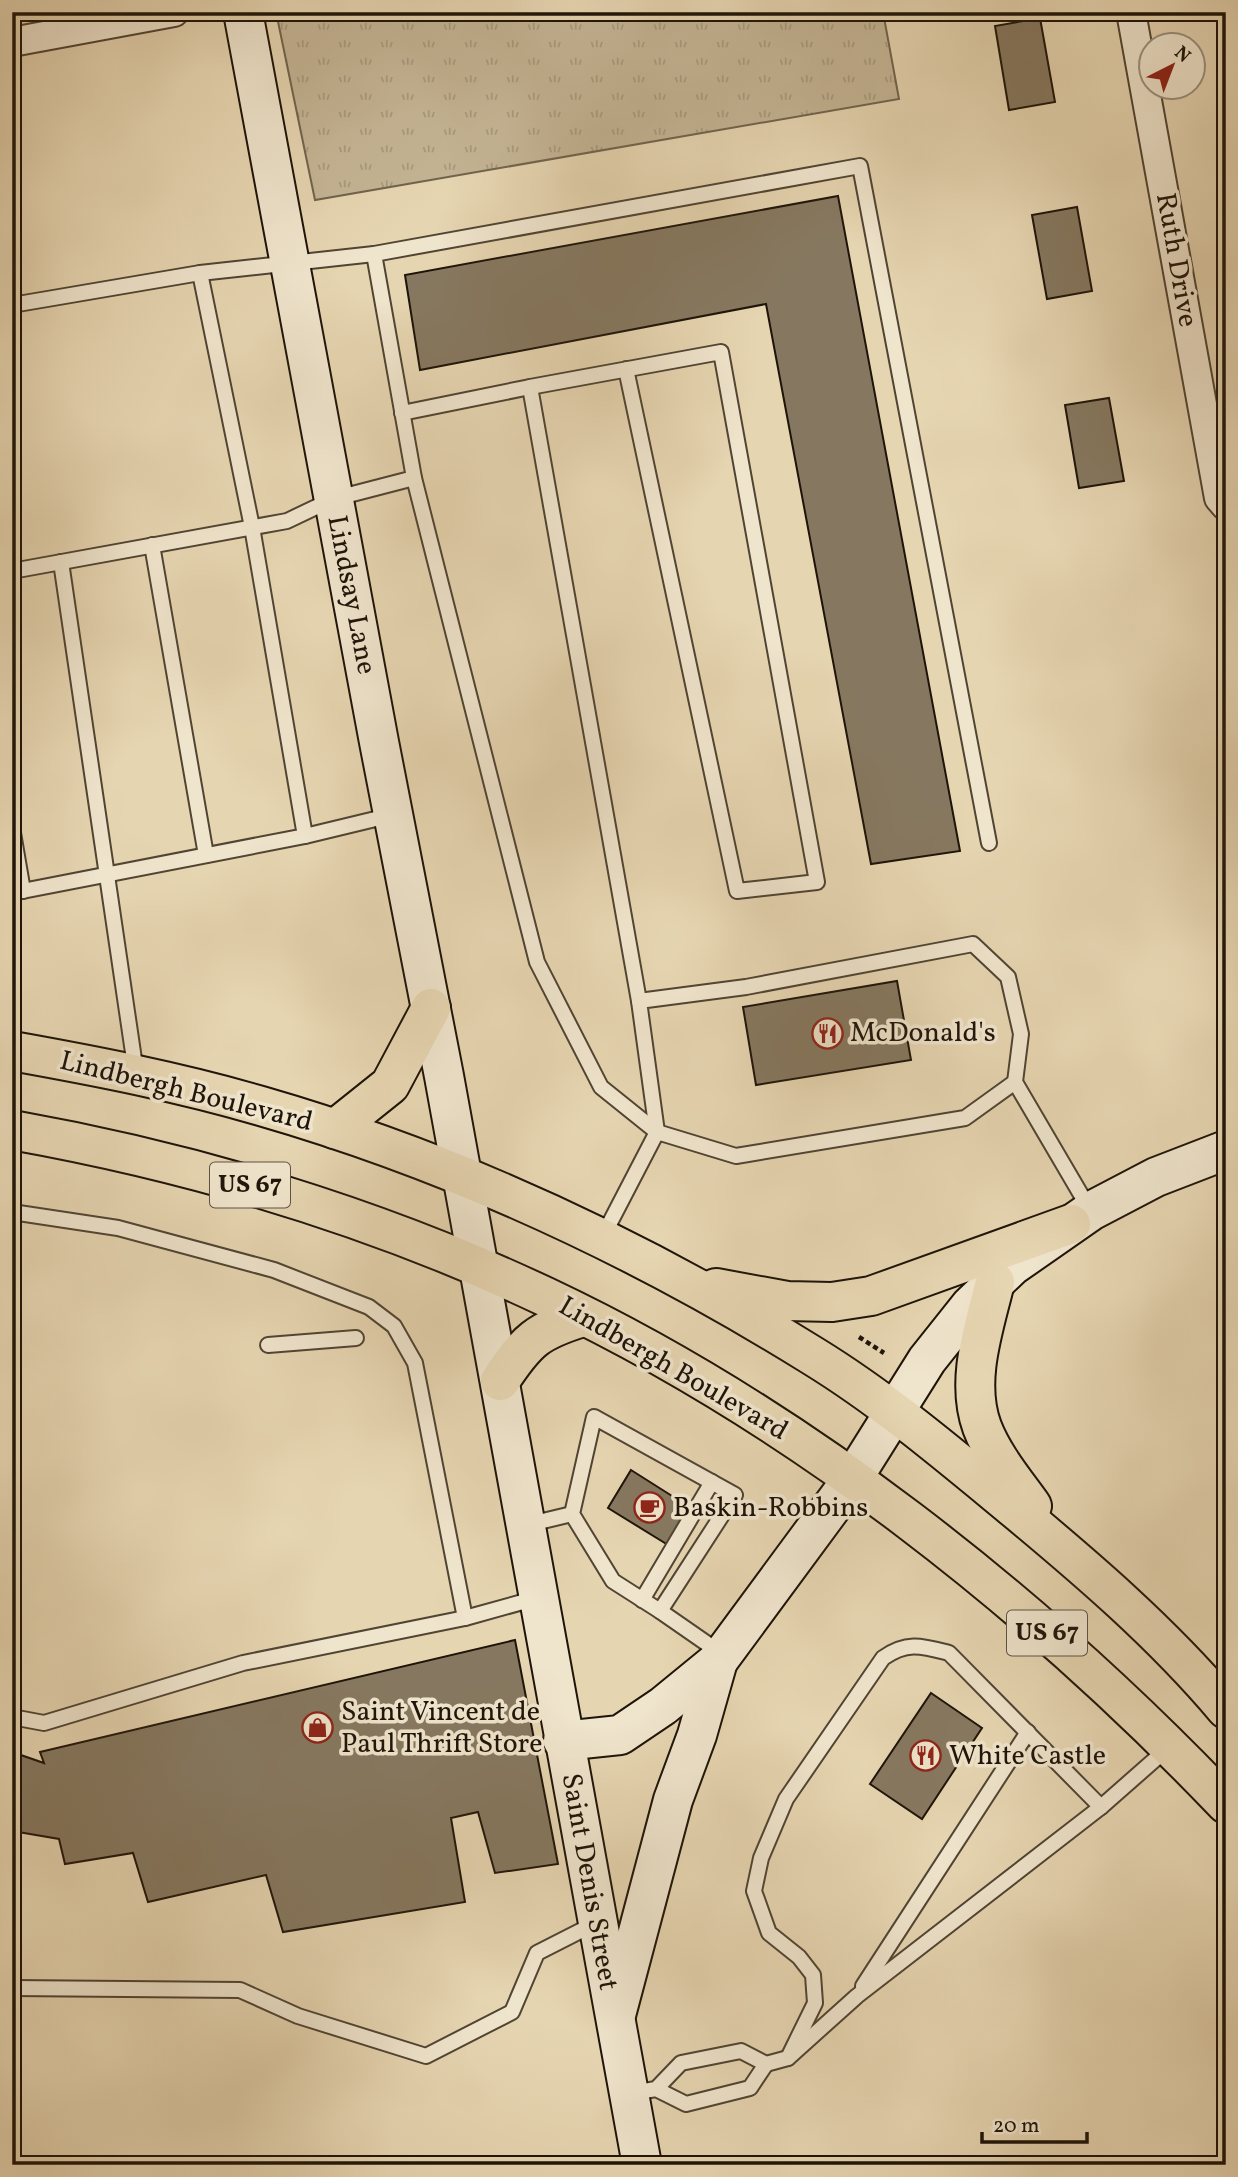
<svg xmlns="http://www.w3.org/2000/svg" width="1238" height="2177" viewBox="0 0 1238 2177" font-family="Vollkorn,serif">
<style>
.grass{fill:url(#grass-tufts);stroke:#71644e;stroke-width:2}
.building{fill:#867860;stroke:#1e1409;stroke-width:2}
.lines{fill:none;stroke-linecap:round;stroke-linejoin:round}
.lane-casing{stroke:#504433;stroke-width:18}
.street-casing{stroke:#504433;stroke-width:32}
.secondary-casing{stroke:#1e1409;stroke-width:42}
.primary-casing{stroke:#1e1409;stroke-width:42}
.path{stroke:#1e1409;stroke-width:4.5;stroke-dasharray:5 3.5;stroke-linecap:butt}
.lane{stroke:#efe4cc;stroke-width:14}
.street{stroke:#efe4cc;stroke-width:28}
.secondary{stroke:#efe4cc;stroke-width:38}
.primary{stroke:#e6d5b1;stroke-width:38}
.labels{text-anchor:middle;dominant-baseline:central;stroke-width:7;stroke-linejoin:round;paint-order:stroke}
.shield{fill:#efe4cc;stroke:#5d5244;stroke-width:2}
.shield-label{font-size:26px;font-weight:bold;fill:#1e1409}
.street-label{font-size:28px;fill:#1e1409;stroke:#efe4cc}
.poi-label{font-size:28px;fill:#1e1409;stroke:#efe4cc;text-anchor:start}
</style>
<defs>
<pattern id="grass-tufts" width="24" height="20" patternUnits="userSpaceOnUse" patternTransform="scale(1.75)"><rect width="24" height="20" fill="#c4b494"/><path d="M3 7l-1-3M5 7V3M7 7l1-3M15 17l-1-3M17 17v-4M19 17l1-3" fill="none" stroke="#a89a7e"/></pattern>
</defs>
<rect width="100%" height="100%" fill="#e6d5b1"/>
<filter id="stains"><feTurbulence type="fractalNoise" baseFrequency=".00286" numOctaves="4"/><feColorMatrix values="0 0 0 0 .2 0 0 0 0 .09 0 0 0 0 .02 0 0 0 .5 -.17"/></filter>
<radialGradient id="worn" r=".72"><stop offset=".6" stop-color="#630" stop-opacity="0"/><stop offset="1" stop-color="#630" stop-opacity=".3"/></radialGradient>
<polygon class="grass" points="276,12 883,12 899,99 315,200"/>
<g class="building">
<polygon points="1040,18 1055,102 1009,110 995,26"/>
<polygon points="838,196 960,851 871,864 766,304 420,370 405,275"/>
<polygon points="1077,207 1092,291 1047,299 1032,215"/>
<polygon points="1109,398 1124,481 1079,488 1065,405"/>
<polygon points="897,981 911,1060 756,1085 743,1007"/>
<polygon points="631,1470 691,1508 668,1545 608,1508"/>
<polygon points="515,1640 558,1864 495,1873 478,1812 451,1818 465,1902 283,1932 266,1875 148,1902 133,1853 65,1864 59,1839 12,1831 12,1752 44,1763 40,1752"/>
<polygon points="931,1693 982,1728 922,1819 870,1784"/>
</g>
<g class="lines">
<defs>
<g id="lane">
<polyline points="12,305 200,273 374,254 860,166 989,843"/>
<polyline points="530,387 721,352 817,882 737,891 626,369"/>
<polyline points="402,413 530,387 639,1001"/>
<polyline points="414,478 537,962 601,1087 657,1132 736,1156 965,1118 1015,1082"/>
<polyline points="152,545 206,855"/>
<polyline points="61,562 136,1073"/>
<polyline points="12,571 287,521 333,499 414,478 374,254"/>
<polyline points="12,827 23,891"/>
<polyline points="305,836 392,815"/>
<polyline points="12,893 305,836 252,527 200,273"/>
<polyline points="12,1212 118,1228 274,1270 369,1307 394,1326 415,1363 465,1618"/>
<polyline points="602,1238 657,1132 639,1001 746,987 973,944 1008,977 1021,1034 1015,1082 1090,1210"/>
<polyline points="268,1345 356,1338"/>
<polygon points="594,1417 735,1495 660,1611 613,1581 572,1514"/>
<polyline points="526,1525 572,1514"/>
<polyline points="642,1600 712,1482"/>
<polyline points="660,1611 722,1654"/>
<polyline points="12,1717 44,1723 243,1663 465,1618 537,1598"/>
<polyline points="863,1986 1028,1732"/>
<polyline points="12,1988 240,1990 298,2016 426,2056 512,2012 537,1953 594,1924"/>
<path d="M788,2058L815,2003L813,1975L799,1957L769,1933L754,1891L761,1858L786,1799L883,1658C907,1641 922,1646 949,1653L1101,1807"/>
<polyline points="766,2064 788,2058 857,1996 1101,1807 1168,1748"/>
<polyline points="632,2093 656,2089 686,2104 750,2088 766,2064 741,2051 681,2063 656,2089"/>
</g>
<g id="street">
<polyline points="1131,12 1219,498 1226,506"/>
<polyline points="12,42 174,12"/>
</g>
<g id="secondary">
<polyline points="243,12 379,742 444,1076 642,2165"/>
<polyline points="563,1741 620,1735 663,1706 718,1661 853,1478 927,1360 970,1306 1012,1266 1091,1211 1156,1177 1226,1150"/>
<polyline points="616,2015 673,1800 697,1735 718,1661"/>
</g>
<g id="primary">
<path d="M12,1051C96,1066 179,1082 261,1106C455,1162 641,1249 813,1356C883,1399 947,1453 1010,1505C1086,1568 1162,1633 1226,1709"/>
<polyline points="335,1129 390,1085 431,1008"/>
<path d="M12,1130C197,1163 376,1217 546,1297C798,1416 1034,1603 1226,1804"/>
<path d="M995,1282C984,1328 965,1380 982,1427C993,1456 1014,1481 1032,1506"/>
<polyline points="716,1288 787,1301 832,1302 871,1296 1071,1224"/>
<path d="M500,1381C527,1340 537,1331 583,1317"/>
</g>
</defs>
<use href="#lane" class="lane-casing"/>
<use href="#street" class="street-casing"/>
<use href="#secondary" class="secondary-casing"/>
<use href="#primary" class="primary-casing"/>
<polyline class="path" points="859,1337 884,1353"/>
<use href="#lane" class="lane"/>
<use href="#street" class="street"/>
<use href="#secondary" class="secondary"/>
<use href="#primary" class="primary"/>
</g>
<defs>
<symbol id="restaurant-ring" viewBox="-11 -11 22 22"><circle r="9.5" fill="#efe4cc" stroke="#8f2418" stroke-width="1.5"/><path d="M-5-6h1v4h1v-4h1v4h1v-4h1v5L-1.5 .5V6h-2V.5L-5-1ZM5-6V6H3V1.5H1.5Q1.5-4 5-6Z" fill="#8f2418"/></symbol>
<symbol id="cafe-ring" viewBox="-11 -11 22 22"><circle r="9.5" fill="#efe4cc" stroke="#8f2418" stroke-width="1.5"/><path d="M-5.5-4.5H6V0H3Q3 3.5 0 3.5H-2.5Q-5.5 3.5-5.5 0ZM3-3.2v2h1.7v-2ZM-6 4.5H4V6H-6Z" fill="#8f2418"/></symbol>
<symbol id="shop-ring" viewBox="-11 -11 22 22"><circle r="9.5" fill="#efe4cc" stroke="#8f2418" stroke-width="1.5"/><path d="M-5-2.5h2.3a2.7 3.5 0 0 1 5.4 0H5L5.5 6h-11ZM-1.5-2.5h3a1.5 2.3 0 0 0-3 0Z" fill="#8f2418"/></symbol>
</defs>
<g fill-rule="evenodd">
<use href="#restaurant-ring" x="810" y="1016" width="35" height="35"/>
<use href="#cafe-ring" x="632" y="1490" width="35" height="35"/>
<use href="#shop-ring" x="300" y="1710" width="35" height="35"/>
<use href="#restaurant-ring" x="908" y="1738" width="35" height="35"/>
</g>
<g class="labels">
<g class="shield">
<rect x="210" y="1162.5" width="80" height="45" rx="5"/>
<rect x="1007" y="1610.5" width="80" height="45" rx="5"/>
</g>
<g class="shield-label">
<text x="250" y="1185">US 67</text>
<text x="1047" y="1633">US 67</text>
</g>
<g class="street-label">
<text transform="translate(1176 260) rotate(80)">Ruth Drive</text>
<text transform="translate(351 595) rotate(79)">Lindsay Lane</text>
<text transform="translate(186 1092) rotate(14)">Lindbergh Boulevard</text>
<text transform="translate(673 1369) rotate(30)">Lindbergh Boulevard</text>
<text transform="translate(589 1882) rotate(80)">Saint Denis Street</text>
</g>
<g class="poi-label">
<text x="850" y="1033">McDonald's</text>
<text x="673" y="1508">Baskin-Robbins</text>
<text x="341" y="1712">Saint Vincent de<tspan x="341" dy="32">Paul Thrift Store</tspan></text>
<text x="949" y="1756">White Castle</text>
</g>
</g>
<rect width="1238" height="2177" fill="none" stroke="#e6d5b1" stroke-width="42"/>
<rect x="14" y="14" width="1210" height="2149" fill="none" stroke="#1e1409" stroke-width="3.5"/>
<rect x="21" y="21" width="1196" height="2135" fill="none" stroke="#1e1409" stroke-width="2"/>
<g transform="translate(1172 66) rotate(42)"><circle r="33" fill="#efe4cc" stroke="#9b917e" stroke-width="2"/>
<path d="M0-5L12 26L0 18L-12 26Z" fill="#8f2418"/>
<text y="-10" font-size="19" font-weight="bold" text-anchor="middle" fill="#1e1409">N</text>
</g>
<path d="M982 2132v10h105v-10" fill="none" stroke="#1e1409" stroke-width="3.5"/>
<text x="993" y="2132" font-size="21" fill="#1e1409" stroke="#efe4cc" stroke-width="5" paint-order="stroke">20 m</text>
<rect width="100%" height="100%" filter="url(#stains)"/>
<rect width="100%" height="100%" fill="url(#worn)"/>
</svg>
